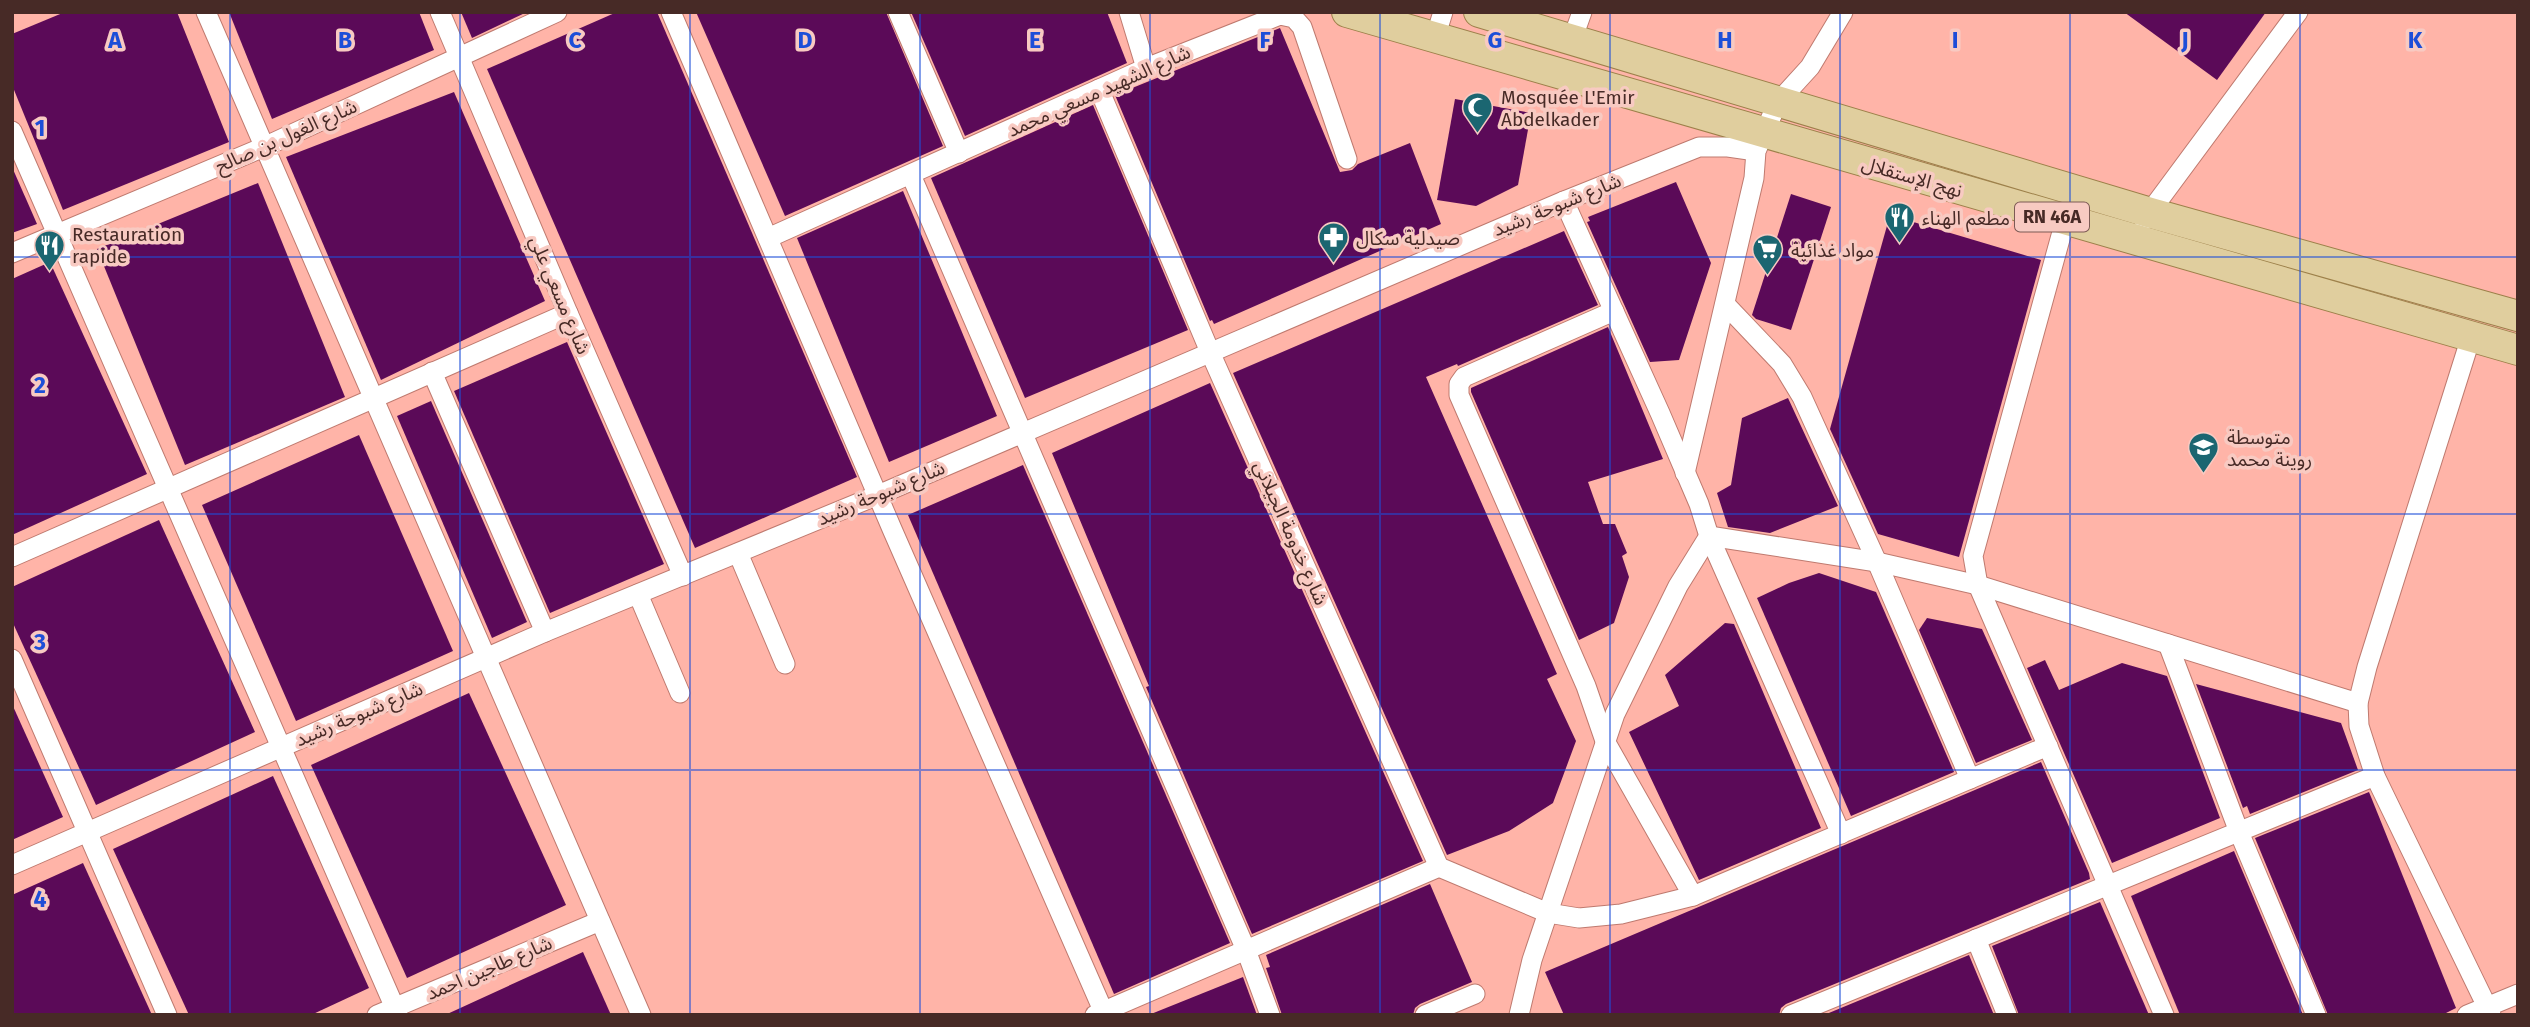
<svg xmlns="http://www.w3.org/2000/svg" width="2530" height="1027" viewBox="0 0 2530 1027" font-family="'Fira Sans','Noto Sans Arabic',sans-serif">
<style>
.building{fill:#5b0a58}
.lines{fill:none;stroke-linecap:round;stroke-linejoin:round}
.street-casing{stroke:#bf7a6f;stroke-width:21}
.primary-casing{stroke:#9d804a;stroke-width:32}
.street{stroke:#fff;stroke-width:19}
.primary{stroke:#e0ce9e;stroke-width:30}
.grid{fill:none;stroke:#1d4ed8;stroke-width:2;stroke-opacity:0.55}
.labels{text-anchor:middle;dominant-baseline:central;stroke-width:7;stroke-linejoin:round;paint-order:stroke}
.shield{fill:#f8cac2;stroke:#7c5a55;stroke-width:2}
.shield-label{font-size:18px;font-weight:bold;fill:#472a26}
.street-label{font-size:19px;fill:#472a26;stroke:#f8cac2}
.poi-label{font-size:19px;fill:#472a26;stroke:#f8cac2;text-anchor:start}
.grid-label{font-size:23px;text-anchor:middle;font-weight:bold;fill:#1d4ed8;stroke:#f8cac2;stroke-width:7;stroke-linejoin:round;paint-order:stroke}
</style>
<rect width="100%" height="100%" fill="#ffb4a8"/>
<g class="building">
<polygon points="65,12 177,12 229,142 63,210 12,85 12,34"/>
<polygon points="229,12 419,12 434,50 272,119"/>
<polygon points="461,12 527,12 472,38"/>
<polygon points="617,12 657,12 857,477 695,548 487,69"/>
<polygon points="696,12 886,12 943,146 785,216"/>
<polygon points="911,12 1107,12 1127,63 965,136"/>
<polygon points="2124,12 2266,12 2217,80"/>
<polygon points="1280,28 1340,172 1352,170 1358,164 1410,143 1441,224 1214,324 1212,320 1210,321 1115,95"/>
<polygon points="454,92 545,301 381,380 286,157"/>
<polygon points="1455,99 1531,113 1518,185 1476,206 1437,200"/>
<polygon points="1093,105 1188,330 1025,398 931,178"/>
<polygon points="12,167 37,224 12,233"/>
<polygon points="1676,182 1711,263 1679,360 1650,362 1587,222 1590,221 1588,217"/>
<polygon points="258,183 345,397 185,465 97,249"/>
<polygon points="903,191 997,416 889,462 797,238"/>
<polygon points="1791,194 1831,207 1791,330 1756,319 1752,315"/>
<polygon points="1890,215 2041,260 1959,557 1878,534 1830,429"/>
<polygon points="1564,231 1598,305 1458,366 1457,364 1426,377 1557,674 1547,679 1576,741 1553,803 1509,831 1447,855 1233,373"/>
<polygon points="50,262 147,474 12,535 12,279"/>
<polygon points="1608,327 1663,459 1588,482 1603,524 1615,524 1627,553 1622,556 1629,577 1614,623 1579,640 1471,392 1471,388"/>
<polygon points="567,342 664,564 550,613 454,391"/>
<polygon points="1210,383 1423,861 1252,934 1146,687 1149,686 1052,453"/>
<polygon points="1788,398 1838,506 1770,533 1728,527 1717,493 1731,485 1742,418"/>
<polygon points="431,401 527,622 492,638 397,416"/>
<polygon points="359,435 453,651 296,721 202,505"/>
<polygon points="1023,465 1230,943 1114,994 908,515"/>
<polygon points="159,520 255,732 96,805 12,621 12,587"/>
<polygon points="1819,573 1876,592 1954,772 1851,816 1757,598 1789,583"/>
<polygon points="1927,618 1982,629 2032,740 1976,763 1919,630"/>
<polygon points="1725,623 1734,624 1821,828 1699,880 1629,732 1679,706 1665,675"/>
<polygon points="2045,660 2059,690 2122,663 2167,676 2220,818 2112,863 2027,668"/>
<polygon points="2196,684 2341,723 2358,770 2250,814 2247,806 2243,808"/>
<polygon points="469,693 566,905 407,978 311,765"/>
<polygon points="12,704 63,817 12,840"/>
<polygon points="2041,762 2089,873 2090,879 1786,1004 1781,1008 1779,1015 1564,1015 1545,972"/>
<polygon points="273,776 369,988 311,1015 189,1015 113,849"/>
<polygon points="2369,792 2456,1008 2442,1015 2328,1015 2255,838"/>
<polygon points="2234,851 2303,1015 2180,1015 2131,896"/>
<polygon points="83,863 152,1015 12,1015 12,895"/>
<polygon points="1430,884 1472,982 1420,1004 1415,1008 1413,1015 1282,1015 1266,968 1270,967 1266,955"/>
<polygon points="2100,902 2149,1015 2019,1015 1992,946"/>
<polygon points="583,952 611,1015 445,1015 530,976"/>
<polygon points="1969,955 1994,1015 1824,1015"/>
<polygon points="1243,977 1257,1015 1151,1015 1151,1014"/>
</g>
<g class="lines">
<defs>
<g id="street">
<polyline points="206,12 641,1015"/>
<polyline points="440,12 568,313 683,576"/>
<polyline points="671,12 892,529 1105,1015"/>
<polyline points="898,12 959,153"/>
<polyline points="1129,12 1146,68"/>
<polyline points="1435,38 1443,12"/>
<polyline points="1572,40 1582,12"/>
<polyline points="1099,89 1210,352 1439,867 1548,913 1579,918 1621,914 1693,896 2048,746"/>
<polyline points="12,131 398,1015"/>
<polyline points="911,175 1246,950 1270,1015"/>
<polyline points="1564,201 1660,413 1699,504 1709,536 1841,834"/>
<polyline points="2144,220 2298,12"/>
<polyline points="2065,221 1973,556 1978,585 2164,1015"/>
<polyline points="768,238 1146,68 1280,15 1294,18 1302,27 1347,159"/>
<polyline points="12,253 264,147 557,12"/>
<polyline points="1725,304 1782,364 1802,397 1877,562 1970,779"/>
<polyline points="1614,311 1464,377 1459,384 1459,395 1586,686 1605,741 1693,896"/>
<polyline points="2471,337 2367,667 2358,703 2359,726 2375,776 2491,1015"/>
<polyline points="432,372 545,632"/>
<polyline points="1685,473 1754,178 1756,151 1778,102 1810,67 1843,12"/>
<polyline points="738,553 785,664"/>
<polyline points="12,557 568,313"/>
<polyline points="638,594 680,693"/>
<polyline points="2168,644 2239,832 2316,1015"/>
<polyline points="12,659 167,1015"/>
<polyline points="12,865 545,632 878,495 1564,201 1699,147 1728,147 1756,151"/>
<polyline points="1976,939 2007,1015"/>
<polyline points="377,1015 600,921"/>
<polyline points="1095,1015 1439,867"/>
<polyline points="1425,1015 1475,994"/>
<polyline points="1519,1015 1532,960 1615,714 1678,586 1709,536 1877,562 1978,585 2358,703"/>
<polyline points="1791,1015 2375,776"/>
<polyline points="2467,1015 2518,994"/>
</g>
<g id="primary">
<polyline points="1347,12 2518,350"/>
<polyline points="1479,12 2151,213 2518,316"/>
</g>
</defs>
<use href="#street" class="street-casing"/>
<use href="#primary" class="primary-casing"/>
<use href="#street" class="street"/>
<use href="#primary" class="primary"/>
</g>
<path class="grid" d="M230,12V1015M460,12V1015M690,12V1015M920,12V1015M1150,12V1015M1380,12V1015M1610,12V1015M1840,12V1015M2070,12V1015M2300,12V1015M12,257H2518M12,514H2518M12,770H2518"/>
<defs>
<symbol id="mosque-pin" viewBox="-11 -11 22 30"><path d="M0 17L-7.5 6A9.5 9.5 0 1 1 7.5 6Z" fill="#1b6671" stroke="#f8cac2"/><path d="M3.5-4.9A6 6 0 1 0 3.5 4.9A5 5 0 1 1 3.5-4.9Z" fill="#fff"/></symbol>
<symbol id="restaurant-pin" viewBox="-11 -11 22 30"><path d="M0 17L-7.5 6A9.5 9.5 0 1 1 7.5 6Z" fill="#1b6671" stroke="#f8cac2"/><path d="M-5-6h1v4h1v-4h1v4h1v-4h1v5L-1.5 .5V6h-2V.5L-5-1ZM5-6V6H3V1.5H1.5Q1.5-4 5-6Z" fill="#fff"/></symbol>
<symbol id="pharmacy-pin" viewBox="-11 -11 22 30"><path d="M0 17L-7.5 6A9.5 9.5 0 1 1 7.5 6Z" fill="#1b6671" stroke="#f8cac2"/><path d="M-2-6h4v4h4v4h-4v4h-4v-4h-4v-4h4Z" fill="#fff"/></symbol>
<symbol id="supermarket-pin" viewBox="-11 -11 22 30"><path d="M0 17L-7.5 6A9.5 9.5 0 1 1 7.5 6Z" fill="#1b6671" stroke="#f8cac2"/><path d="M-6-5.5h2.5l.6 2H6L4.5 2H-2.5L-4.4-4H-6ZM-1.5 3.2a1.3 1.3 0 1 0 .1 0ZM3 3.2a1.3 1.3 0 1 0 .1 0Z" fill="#fff"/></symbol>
<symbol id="school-pin" viewBox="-11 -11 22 30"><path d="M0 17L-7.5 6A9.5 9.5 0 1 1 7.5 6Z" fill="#1b6671" stroke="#f8cac2"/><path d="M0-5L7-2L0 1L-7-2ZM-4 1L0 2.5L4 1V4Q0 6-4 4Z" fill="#fff"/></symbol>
</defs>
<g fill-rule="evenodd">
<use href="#mosque-pin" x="1460" y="90" width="35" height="47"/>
<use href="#restaurant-pin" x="1882" y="200" width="35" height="47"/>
<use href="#pharmacy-pin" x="1316" y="220" width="35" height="47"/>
<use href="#restaurant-pin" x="32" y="228" width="35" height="47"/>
<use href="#supermarket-pin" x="1750" y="232" width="35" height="47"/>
<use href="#school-pin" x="2186" y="430" width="35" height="47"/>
</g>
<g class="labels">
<rect class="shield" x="2015" y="202.5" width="74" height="29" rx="5"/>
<g class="shield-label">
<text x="2052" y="217">RN 46A</text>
</g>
<g class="street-label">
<text transform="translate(1099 91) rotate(-24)">شارع الشهيد مسعي محمد</text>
<text transform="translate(286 136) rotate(-24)">شارع الغول بن صالح</text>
<text transform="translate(1912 177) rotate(16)">نهج الإستقلال</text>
<text transform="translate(1557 205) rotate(-22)">شارع شبوحة رشيد</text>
<text transform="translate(560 295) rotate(67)">شارع مسعي علي</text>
<text transform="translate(881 493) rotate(-23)">شارع شبوحة رشيد</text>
<text transform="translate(1291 533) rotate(66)">شارع خدومة الجيلاني</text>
<text transform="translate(359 714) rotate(-23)">شارع شبوحة رشيد</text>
<text transform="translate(489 968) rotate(-23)">شارع طاجين احمد</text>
</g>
<g class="poi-label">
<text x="1501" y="97">Mosquée L'Emir<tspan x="1501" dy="22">Abdelkader</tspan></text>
<text x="1922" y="218">مطعم الهناء</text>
<text x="72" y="234">Restauration<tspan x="72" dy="22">rapide</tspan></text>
<text x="1356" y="238">صيدلية سكال</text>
<text x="1791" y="250">مواد غذائية</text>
<text x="2227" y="437">متوسطة<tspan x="2227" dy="22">روينة محمد</tspan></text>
</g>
</g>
<g class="grid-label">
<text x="115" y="48">A</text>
<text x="345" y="48">B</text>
<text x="575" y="48">C</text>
<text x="805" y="48">D</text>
<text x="1035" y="48">E</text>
<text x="1265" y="48">F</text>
<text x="1495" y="48">G</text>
<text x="1725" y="48">H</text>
<text x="1955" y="48">I</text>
<text x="2185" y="48">J</text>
<text x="2415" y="48">K</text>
<text x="40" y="136">1</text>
<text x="40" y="393">2</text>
<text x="40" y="650">3</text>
<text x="40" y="907">4</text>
</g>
<rect width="2530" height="1027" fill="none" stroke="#472a26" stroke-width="28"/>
</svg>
